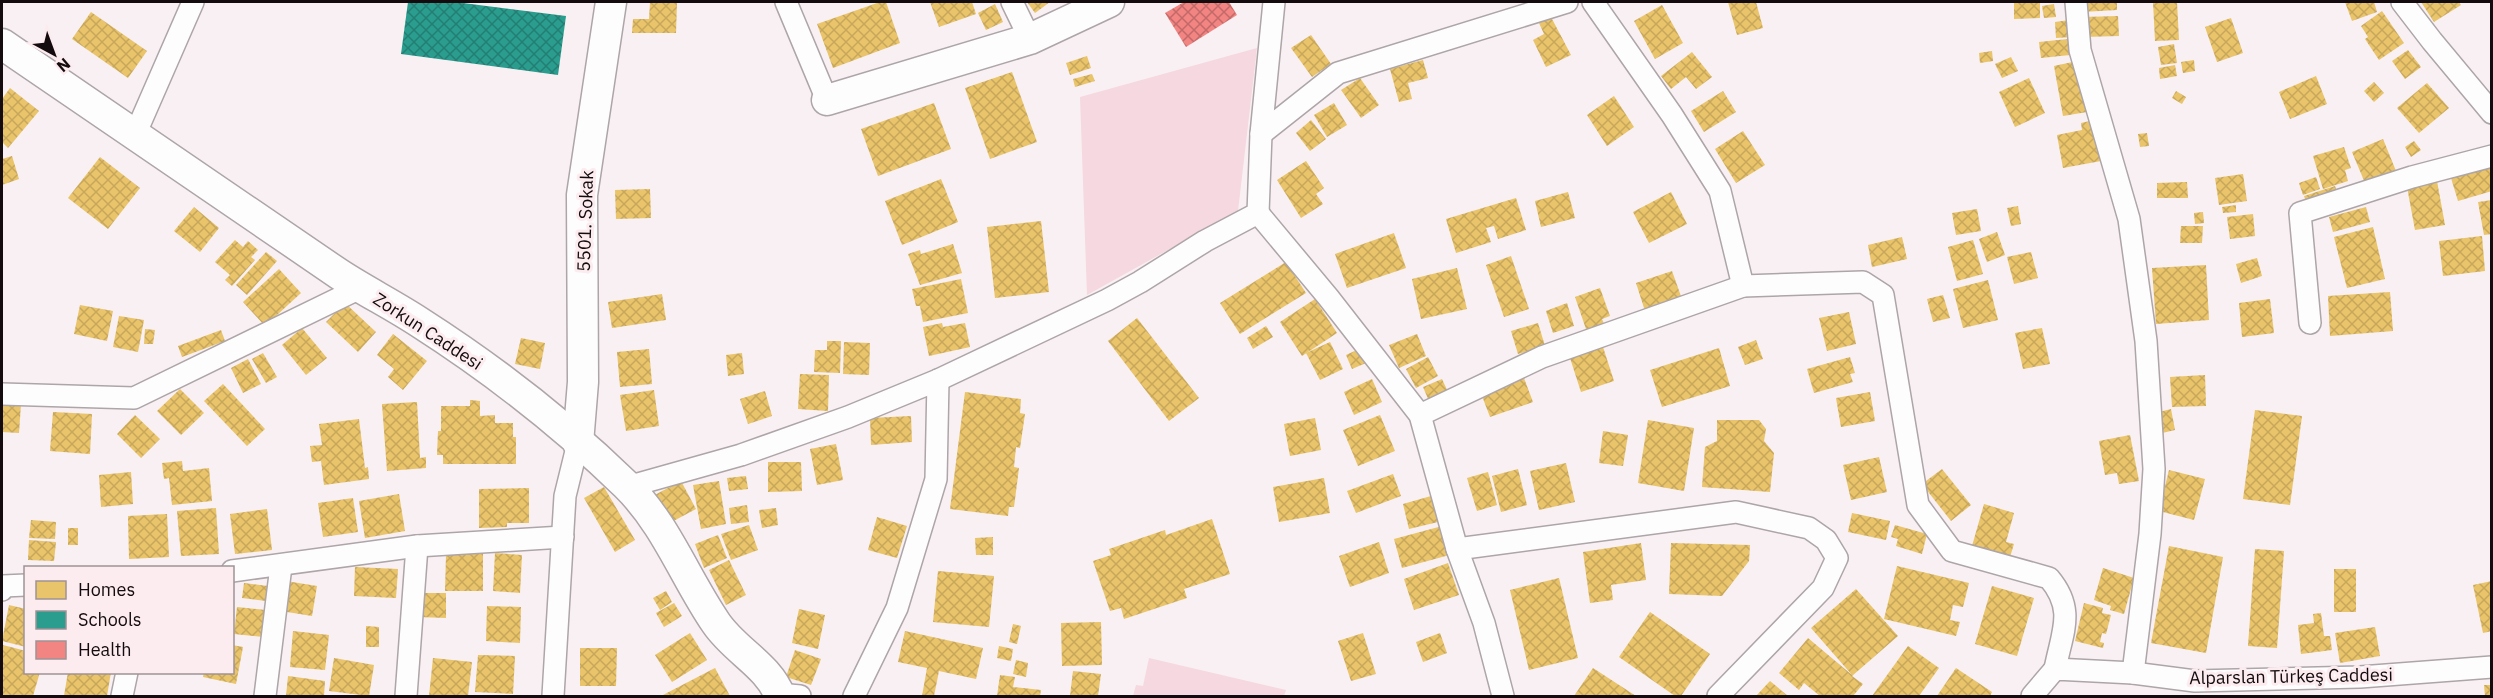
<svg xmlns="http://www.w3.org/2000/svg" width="2493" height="698" viewBox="0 0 2493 698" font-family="'IBM Plex Sans',sans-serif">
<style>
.green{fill:#f5d8e0}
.homes{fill:url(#homes-cross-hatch)}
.schools{fill:url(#schools-cross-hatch)}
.health{fill:url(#health-cross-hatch)}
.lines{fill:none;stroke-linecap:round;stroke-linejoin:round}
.street-casing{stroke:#ada5a7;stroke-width:24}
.secondary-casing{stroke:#ada5a7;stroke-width:33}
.street{stroke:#fefdfd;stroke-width:21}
.secondary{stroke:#fefdfd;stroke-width:30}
.labels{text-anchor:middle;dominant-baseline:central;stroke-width:6;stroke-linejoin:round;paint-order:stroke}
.street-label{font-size:18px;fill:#130b0d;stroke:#fcecf0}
</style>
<defs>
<pattern id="homes-cross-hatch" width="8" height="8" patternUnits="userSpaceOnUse" patternTransform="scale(1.5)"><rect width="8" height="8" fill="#e9c46a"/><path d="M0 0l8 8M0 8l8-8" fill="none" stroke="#c7a75b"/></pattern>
<pattern id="schools-cross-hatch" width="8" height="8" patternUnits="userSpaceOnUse" patternTransform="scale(1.5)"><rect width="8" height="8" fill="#2a9d8f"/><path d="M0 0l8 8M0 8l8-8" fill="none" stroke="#237e73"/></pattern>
<pattern id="health-cross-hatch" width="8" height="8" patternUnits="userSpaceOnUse" patternTransform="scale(1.5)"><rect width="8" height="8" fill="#f28482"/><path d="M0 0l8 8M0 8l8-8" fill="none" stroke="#c36a69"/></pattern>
</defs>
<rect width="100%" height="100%" fill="#f8f0f2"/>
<g class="green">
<polygon points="1257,48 1238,211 1087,295 1080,97"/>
<polygon points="1149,658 1286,690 1284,696 1133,696 1136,685 1143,686"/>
</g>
<g class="homes">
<polygon points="650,2 677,3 676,33 632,33 633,19 649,19"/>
<polygon points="880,2 886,2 900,43 833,68 817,24"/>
<polygon points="930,2 972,2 976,14 939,27"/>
<polygon points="1027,2 1050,2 1035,13"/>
<polygon points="1728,2 1756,2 1763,28 1737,35"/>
<polygon points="2014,2 2040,2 2040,18 2014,19"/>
<polygon points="2082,2 2117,2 2117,10 2082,12"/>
<polygon points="2153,2 2177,2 2179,40 2155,41"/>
<polygon points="2345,2 2374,2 2377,12 2352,21"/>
<polygon points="2421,2 2459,2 2461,5 2434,22"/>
<polygon points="995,4 1003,22 986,30 978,13"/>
<polygon points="2054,4 2056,17 2044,18 2042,6"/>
<polygon points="1662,5 1683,43 1655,59 1634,21"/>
<polygon points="2382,11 2404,43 2379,60 2365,39 2368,37 2361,26"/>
<polygon points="91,12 147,51 128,78 72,39"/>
<polygon points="2118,16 2119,36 2084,37 2083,17"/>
<polygon points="1551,17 1571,55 1546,67 1533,40 1544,34 1539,23"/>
<polygon points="2231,18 2243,53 2217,62 2205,27"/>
<polygon points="2069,20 2071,37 2056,38 2055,22"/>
<polygon points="1311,35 1331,64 1312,77 1291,48"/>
<polygon points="2068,39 2070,55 2041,58 2039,42"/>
<polygon points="2174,44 2177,63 2161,65 2158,47"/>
<polygon points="2408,50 2421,67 2405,79 2392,61"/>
<polygon points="1992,51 1993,61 1980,63 1979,53"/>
<polygon points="1692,52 1712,77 1696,89 1686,77 1671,89 1661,76"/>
<polygon points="1087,56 1091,68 1070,75 1066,63"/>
<polygon points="2011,57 2018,71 2002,78 1995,64"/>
<polygon points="1423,60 1428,78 1408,83 1412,99 1399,102 1390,69"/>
<polygon points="2194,60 2195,71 2183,73 2181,62"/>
<polygon points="2077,61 2087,112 2063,116 2054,66"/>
<polygon points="2175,65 2177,76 2160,79 2159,68"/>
<polygon points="1012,72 1037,142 990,159 965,88"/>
<polygon points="1092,74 1095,81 1075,87 1073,79"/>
<polygon points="2316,76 2327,104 2290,119 2279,92"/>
<polygon points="1360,78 1379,105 1361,118 1341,90"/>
<polygon points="2029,78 2045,113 2015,127 1999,92"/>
<polygon points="2374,82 2384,93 2374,102 2364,91"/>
<polygon points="2427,83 2449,108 2419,133 2397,108"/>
<polygon points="10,88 39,111 8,148 2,142 2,99"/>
<polygon points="1723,91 1736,112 1704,132 1691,111"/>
<polygon points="2176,91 2186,97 2182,104 2172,98"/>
<polygon points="1614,96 1634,127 1607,146 1587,115"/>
<polygon points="934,103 951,149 878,176 861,129"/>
<polygon points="1334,103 1347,125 1327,137 1314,115"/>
<polygon points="1311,120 1326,139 1310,151 1296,133"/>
<polygon points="2094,120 2101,161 2063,168 2057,135 2082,130 2081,123"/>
<polygon points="1743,131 1765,165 1736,183 1715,149"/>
<polygon points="2147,133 2149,146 2140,147 2138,134"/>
<polygon points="2383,139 2396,171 2365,183 2352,152"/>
<polygon points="2414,141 2421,150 2411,157 2405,147"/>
<polygon points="2344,147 2351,168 2345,170 2348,181 2323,189 2313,156"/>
<polygon points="12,156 19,179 2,185 2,159"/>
<polygon points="100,157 140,188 108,229 68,198"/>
<polygon points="1306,161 1324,188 1316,194 1323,204 1301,218 1277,180"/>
<polygon points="2492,167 2492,191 2458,201 2451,178"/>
<polygon points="2243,174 2247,201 2219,205 2215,178"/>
<polygon points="2316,177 2320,189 2303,195 2299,183"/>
<polygon points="941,179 958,222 902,245 885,201"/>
<polygon points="2437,181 2445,225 2415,230 2407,187"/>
<polygon points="2187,182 2188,198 2157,198 2157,183"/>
<polygon points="2335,186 2338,194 2307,205 2304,196"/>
<polygon points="650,189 651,218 616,219 615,190"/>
<polygon points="1568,192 1575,218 1541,227 1535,201"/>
<polygon points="1671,192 1687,224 1649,243 1633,212"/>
<polygon points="1516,198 1526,230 1498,239 1494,226 1486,228 1491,242 1456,253 1446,219"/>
<polygon points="2492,200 2492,234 2484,235 2478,202"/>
<polygon points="2236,205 2236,212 2223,213 2222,207"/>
<polygon points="2018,206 2021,224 2011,226 2007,208"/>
<polygon points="194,207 219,228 200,252 174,231"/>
<polygon points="2366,207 2370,222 2333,232 2329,217"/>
<polygon points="1977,209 1981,231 1956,235 1952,213"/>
<polygon points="2203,212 2204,223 2195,224 2194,213"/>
<polygon points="2253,214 2255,236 2230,239 2227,217"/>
<polygon points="1041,221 1049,292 995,298 987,227"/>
<polygon points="2181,226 2203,226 2202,243 2180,243"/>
<polygon points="2373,227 2385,279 2347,288 2334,237"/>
<polygon points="1997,232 2005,255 1987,262 1979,239"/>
<polygon points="1394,233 1406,268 1347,288 1335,254"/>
<polygon points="2482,236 2485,271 2443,276 2439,241"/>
<polygon points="1902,237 1907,259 1872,267 1868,245"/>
<polygon points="235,240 243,247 248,241 258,250 251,257 255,260 232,286 225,280 230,275 215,262"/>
<polygon points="1973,240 1983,274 1957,281 1948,247"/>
<polygon points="953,244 962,273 920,285 908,254 920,250 921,254"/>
<polygon points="266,252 277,261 247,295 236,285"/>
<polygon points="2031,252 2038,278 2014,284 2007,257"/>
<polygon points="1511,256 1529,309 1504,317 1486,265"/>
<polygon points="2257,258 2262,276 2241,283 2236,264"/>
<polygon points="1286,262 1306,293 1240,334 1220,303"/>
<polygon points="2206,265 2209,320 2156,324 2152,268"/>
<polygon points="1457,268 1467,309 1421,319 1412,279"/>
<polygon points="279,269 301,293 265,326 243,302"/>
<polygon points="1672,271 1682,299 1645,311 1636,283"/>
<polygon points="961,279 968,313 923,322 920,306 916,306 912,289"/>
<polygon points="1988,280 1998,320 1963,328 1953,289"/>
<polygon points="1600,288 1610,316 1602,319 1605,326 1587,332 1575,297"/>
<polygon points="2390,292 2393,331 2330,336 2328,296"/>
<polygon points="662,294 666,320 612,328 608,302"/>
<polygon points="1943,295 1950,318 1933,322 1927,299"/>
<polygon points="1315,299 1337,333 1302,356 1280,322"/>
<polygon points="2270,299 2274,333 2242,337 2239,303"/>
<polygon points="345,303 376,332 358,352 326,322"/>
<polygon points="1567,303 1574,326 1553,333 1546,311"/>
<polygon points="80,305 113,311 107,341 74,334"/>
<polygon points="1849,312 1856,344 1827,351 1819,318"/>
<polygon points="119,316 144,320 138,352 113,347"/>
<polygon points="1137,318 1199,398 1169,421 1108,341"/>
<polygon points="942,323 943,327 965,323 970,347 929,356 923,327"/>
<polygon points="1538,323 1545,346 1518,354 1511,331"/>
<polygon points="1266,326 1273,337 1253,349 1247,338"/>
<polygon points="302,328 327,358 306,375 282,345"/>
<polygon points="2042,328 2050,364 2023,369 2015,333"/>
<polygon points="145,329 155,330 153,344 144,344"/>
<polygon points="221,330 225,341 182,357 178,346"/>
<polygon points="393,334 427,361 403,390 388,377 394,369 377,355"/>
<polygon points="1417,334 1426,356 1399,368 1389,345"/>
<polygon points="521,338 545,343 540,369 515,364"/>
<polygon points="1756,340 1763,359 1745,365 1738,347"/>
<polygon points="827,341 841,341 840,373 814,372 815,350 827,350"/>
<polygon points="844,342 870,343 869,375 843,374"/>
<polygon points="1330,342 1343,369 1320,380 1306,353"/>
<polygon points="1603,347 1614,381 1581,392 1570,358"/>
<polygon points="1719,348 1730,386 1662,407 1650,370"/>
<polygon points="649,349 652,384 620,387 617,352"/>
<polygon points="1359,349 1366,363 1352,369 1346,355"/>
<polygon points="263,353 277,377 266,383 252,359"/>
<polygon points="742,353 744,374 728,376 726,355"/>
<polygon points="1428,357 1438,376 1416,388 1406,369"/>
<polygon points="1850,357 1855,373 1850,374 1853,382 1814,393 1807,369"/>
<polygon points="248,359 261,384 243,393 231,368"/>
<polygon points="1522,373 1533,402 1490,417 1479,388"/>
<polygon points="800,374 829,375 828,411 798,409"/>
<polygon points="2205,375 2206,406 2172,407 2170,377"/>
<polygon points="1372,379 1382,402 1354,415 1344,392"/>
<polygon points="1442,379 1448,392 1429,401 1423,387"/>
<polygon points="223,384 265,429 247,446 204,401"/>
<polygon points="180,389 204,413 181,435 157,411"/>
<polygon points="654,390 659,426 626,431 620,395"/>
<polygon points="765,391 772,416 748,424 740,399"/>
<polygon points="965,392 1021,399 1020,413 1025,414 1020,448 1016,447 1014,467 1019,468 1014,507 1009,507 1008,516 950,509"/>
<polygon points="1870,392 1875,421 1841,427 1836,398"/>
<polygon points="470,400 480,401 480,416 495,415 495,423 513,423 513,437 516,437 516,464 443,464 443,455 437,455 438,431 441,431 441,406 470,406"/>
<polygon points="417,402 420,458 426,457 426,468 387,471 382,404"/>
<polygon points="2,403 21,404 19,433 2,432"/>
<polygon points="2171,409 2175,430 2158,434 2155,413"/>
<polygon points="2255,410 2302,416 2290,505 2243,499"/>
<polygon points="53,412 92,414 90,454 50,451"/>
<polygon points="135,415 160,439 141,458 117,434"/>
<polygon points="1380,415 1395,451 1358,466 1343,430"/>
<polygon points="911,416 912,442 871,445 870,418"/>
<polygon points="1315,418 1321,450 1290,456 1284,424"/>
<polygon points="359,419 365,468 368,467 369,479 324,485 321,461 312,462 310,446 322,445 319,424"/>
<polygon points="1648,420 1694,428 1684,491 1638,483"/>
<polygon points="1717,420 1759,420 1766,429 1764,441 1774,453 1770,492 1702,487 1705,447 1717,441"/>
<polygon points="1603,431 1628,435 1623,466 1599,463"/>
<polygon points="2130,435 2139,481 2119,484 2117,473 2105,475 2099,441"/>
<polygon points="836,444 843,480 817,485 810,449"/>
<polygon points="1879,457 1887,492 1851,500 1843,465"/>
<polygon points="182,461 183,471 209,468 212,501 172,505 169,478 164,479 162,463"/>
<polygon points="768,462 801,462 802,491 768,492"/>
<polygon points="1566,463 1575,502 1539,510 1530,471"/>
<polygon points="1518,469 1527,505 1501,512 1492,476"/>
<polygon points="1942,469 1971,505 1951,521 1922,484"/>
<polygon points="2169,470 2205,479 2194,520 2159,511"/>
<polygon points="131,472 133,504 101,507 99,475"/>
<polygon points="1488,472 1497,505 1477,511 1467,478"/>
<polygon points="1393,474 1401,496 1356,513 1347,491"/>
<polygon points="746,476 748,489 729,491 727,478"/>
<polygon points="1324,478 1330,513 1279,522 1273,487"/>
<polygon points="681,481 696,509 666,525 651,497"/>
<polygon points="719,481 726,524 701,529 693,485"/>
<polygon points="604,487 635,540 615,552 584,498"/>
<polygon points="529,488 529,523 507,523 507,527 479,528 479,489"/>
<polygon points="399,494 405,531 365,538 359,501"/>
<polygon points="1431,496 1438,522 1409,529 1403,504"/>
<polygon points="353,498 358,532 323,537 318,503"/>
<polygon points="1984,504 2014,513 2006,542 2014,544 2010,557 1972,546"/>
<polygon points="747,505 749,522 731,524 729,508"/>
<polygon points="216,508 219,554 181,556 177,511"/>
<polygon points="776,508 778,525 762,528 759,510"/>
<polygon points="267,509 272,550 235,554 230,514"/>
<polygon points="1852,513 1890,521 1886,540 1848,532"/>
<polygon points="167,514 169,557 129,559 128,516"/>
<polygon points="877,517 907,526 897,558 868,550"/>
<polygon points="1212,519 1230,574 1184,589 1187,598 1124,619 1121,608 1110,611 1093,561 1111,555 1109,549 1165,530 1166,535"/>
<polygon points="31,520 56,522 55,539 29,538"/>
<polygon points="749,525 758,550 731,560 721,534"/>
<polygon points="1446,525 1453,554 1402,568 1394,539"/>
<polygon points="1895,525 1927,534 1922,554 1896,546 1898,539 1891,537"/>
<rect x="68" y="528" width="10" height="17"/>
<polygon points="718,535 727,558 704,568 695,544"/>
<polygon points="993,537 993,555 976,555 975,538"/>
<polygon points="29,540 56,542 54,561 28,560"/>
<polygon points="1379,542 1389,573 1350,587 1339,556"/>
<polygon points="1641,543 1646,580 1611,585 1613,600 1590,603 1583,552"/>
<polygon points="1671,543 1750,545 1749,561 1722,596 1669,594"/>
<polygon points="467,546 483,546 483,591 445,591 446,555 467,555"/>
<polygon points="2169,546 2223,557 2206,653 2151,643"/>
<polygon points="2255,549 2284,551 2277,648 2248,646"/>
<polygon points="495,553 522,555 520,593 493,591"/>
<polygon points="729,560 746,595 726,605 709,570"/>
<polygon points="1448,563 1459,595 1414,610 1404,579"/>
<polygon points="1897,566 1969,583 1963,607 1953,605 1950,620 1960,622 1956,636 1884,619"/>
<polygon points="355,567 398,569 396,598 354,596"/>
<polygon points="2103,568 2134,578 2124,614 2110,610 2111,606 2094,600"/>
<rect x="2334" y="569" width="22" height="43"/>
<polygon points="938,571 994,576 989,627 933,622"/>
<polygon points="1559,578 1578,658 1529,670 1510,590"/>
<polygon points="286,581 317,586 312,616 281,611"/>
<polygon points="2492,581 2492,631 2483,633 2473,585"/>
<polygon points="244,583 268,586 266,601 242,598"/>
<polygon points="1992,586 2034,598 2017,656 1975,644"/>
<polygon points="1856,589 1898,636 1852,676 1863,684 1853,696 1820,696 1804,683 1799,690 1779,673 1808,638 1852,675 1811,628"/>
<polygon points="666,591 672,602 660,610 653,598"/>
<polygon points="418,593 446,593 446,618 418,617"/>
<polygon points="674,603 682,616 664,627 656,613"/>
<polygon points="2084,603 2103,608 2102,613 2111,615 2106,634 2102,633 2100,642 2104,643 2103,648 2075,641"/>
<polygon points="9,605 26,609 26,647 2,641"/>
<polygon points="487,606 521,607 520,643 486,641"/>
<polygon points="237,607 266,610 263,637 234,634"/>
<polygon points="799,609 825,615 818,649 792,643"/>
<polygon points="1650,612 1710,654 1681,696 1675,696 1619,657"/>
<polygon points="2321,613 2324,636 2330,636 2332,650 2301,654 2298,625 2314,623 2313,614"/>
<polygon points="1101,622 1102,665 1062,666 1061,623"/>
<polygon points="1013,624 1021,626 1017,644 1009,642"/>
<polygon points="366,626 379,627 379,647 366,647"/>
<polygon points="2375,627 2380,656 2340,663 2335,633"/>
<polygon points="293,631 329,635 325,670 290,667"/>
<polygon points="905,631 983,648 976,679 939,671 934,696 922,696 927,668 898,662"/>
<polygon points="690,633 707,660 672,682 655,655"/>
<polygon points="1363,633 1376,674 1351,681 1338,641"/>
<polygon points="1440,633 1447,653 1423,662 1416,642"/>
<polygon points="3,645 26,651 26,672 40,672 33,696 2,696"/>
<polygon points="232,645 243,647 236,684 203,677 204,672 232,672"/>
<polygon points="999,646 1013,649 1011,661 997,658"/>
<polygon points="1908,646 1939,668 1919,696 1872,696"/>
<polygon points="580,648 617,648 616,686 580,686"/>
<polygon points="795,650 821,659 811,685 786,677"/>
<polygon points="478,655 515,656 513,694 475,692"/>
<polygon points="334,658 374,665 369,696 329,691"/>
<polygon points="433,658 472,662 468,696 429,696"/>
<polygon points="1016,660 1028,663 1026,677 1013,674"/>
<polygon points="715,668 730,696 664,696 663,695"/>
<polygon points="1593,668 1636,696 1574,696"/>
<polygon points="1956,668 1992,692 1990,696 1937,696"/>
<polygon points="1073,671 1101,674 1098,696 1070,696"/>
<polygon points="68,672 111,672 107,696 64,696"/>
<polygon points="1000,675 1015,677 1013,687 1041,690 1040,696 997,696"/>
<polygon points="288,676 325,681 324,696 286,696"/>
<polygon points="1770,681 1788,696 1756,696"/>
<polygon points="2484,685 2492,685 2492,696 2485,696"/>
</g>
<polygon class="schools" points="408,2 455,2 566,16 558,75 401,54"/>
<polygon class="health" points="1184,2 1229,2 1237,15 1186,47 1165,13"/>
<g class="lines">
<defs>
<g id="street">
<polyline points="786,2 827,100"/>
<polyline points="1012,2 1030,39"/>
<polyline points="1274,2 1261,134 1338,73 1567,2"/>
<path d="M1593,2L1672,115L1720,191L1743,286L1863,282L1883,295L1918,505L1952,551L2049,578C2076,610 2062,632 2055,669"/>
<polyline points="2076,2 2080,50 2129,219 2146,341 2154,469 2150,534 2133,673"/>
<polyline points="2402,2 2432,41 2492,113"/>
<polyline points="134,137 193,2"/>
<polyline points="1258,213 1328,297 1420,415 1457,549 1484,623 1503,696"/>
<polyline points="2310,323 2300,213 2412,177 2492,156"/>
<polyline points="2,394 134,398 360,288"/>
<polyline points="1420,415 1542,357 1743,286"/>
<polyline points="627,487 741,455 848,417 938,380 1107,300 1140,282 1205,241 1258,213 1261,134"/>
<polyline points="1457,549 1736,512 1809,528 1826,540 1837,558 1823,588 1718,696"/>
<polyline points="232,571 417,546 563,537"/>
<polyline points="2,590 3,586 26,585"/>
<polyline points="779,694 800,696"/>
<polyline points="122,696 127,672"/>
<polyline points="265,696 281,566"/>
<polyline points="406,696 417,546"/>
<polyline points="553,696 565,496 578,443"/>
<polyline points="854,696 897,608 936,479 938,380"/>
<polyline points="2032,696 2055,669 2133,673 2195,681 2360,677 2492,667"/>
</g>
<g id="secondary">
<path d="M2,44C114,121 226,198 339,274C365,291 393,305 419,322C494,370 562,423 626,485C666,524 685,578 716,623C735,651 768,665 780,696"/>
<polyline points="827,100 1030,39 1109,2"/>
<polyline points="578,443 583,382 582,195 611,2"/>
</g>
</defs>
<use href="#street" class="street-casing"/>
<use href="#secondary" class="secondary-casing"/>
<use href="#street" class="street"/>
<use href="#secondary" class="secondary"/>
</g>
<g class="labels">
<g class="street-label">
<text transform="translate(585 221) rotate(-88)">5501. Sokak</text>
<text transform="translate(428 331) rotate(33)">Zorkun Caddesi</text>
<text transform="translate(2291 676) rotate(-1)">Alparslan Türkeş Caddesi</text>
</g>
</g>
<rect width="2493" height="698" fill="none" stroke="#130b0d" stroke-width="6"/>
<rect x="24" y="566" width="210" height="108" fill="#fcecf0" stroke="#9f9295" stroke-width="1.5"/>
<rect x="36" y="581" width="30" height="18" fill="#e9c46a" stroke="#9f9295" stroke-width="1.5"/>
<text x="78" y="596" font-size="18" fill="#130b0d">Homes</text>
<rect x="36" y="611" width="30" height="18" fill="#2a9d8f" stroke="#9f9295" stroke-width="1.5"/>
<text x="78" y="626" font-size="18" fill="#130b0d">Schools</text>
<rect x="36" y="641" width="30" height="18" fill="#f28482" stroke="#9f9295" stroke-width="1.5"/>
<text x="78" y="656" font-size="18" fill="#130b0d">Health</text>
<g transform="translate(54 54) rotate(139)" stroke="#fcecf0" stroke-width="4.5" paint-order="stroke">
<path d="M0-4.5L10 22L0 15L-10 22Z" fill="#130b0d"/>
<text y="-9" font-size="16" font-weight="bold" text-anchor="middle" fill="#130b0d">N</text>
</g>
</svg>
